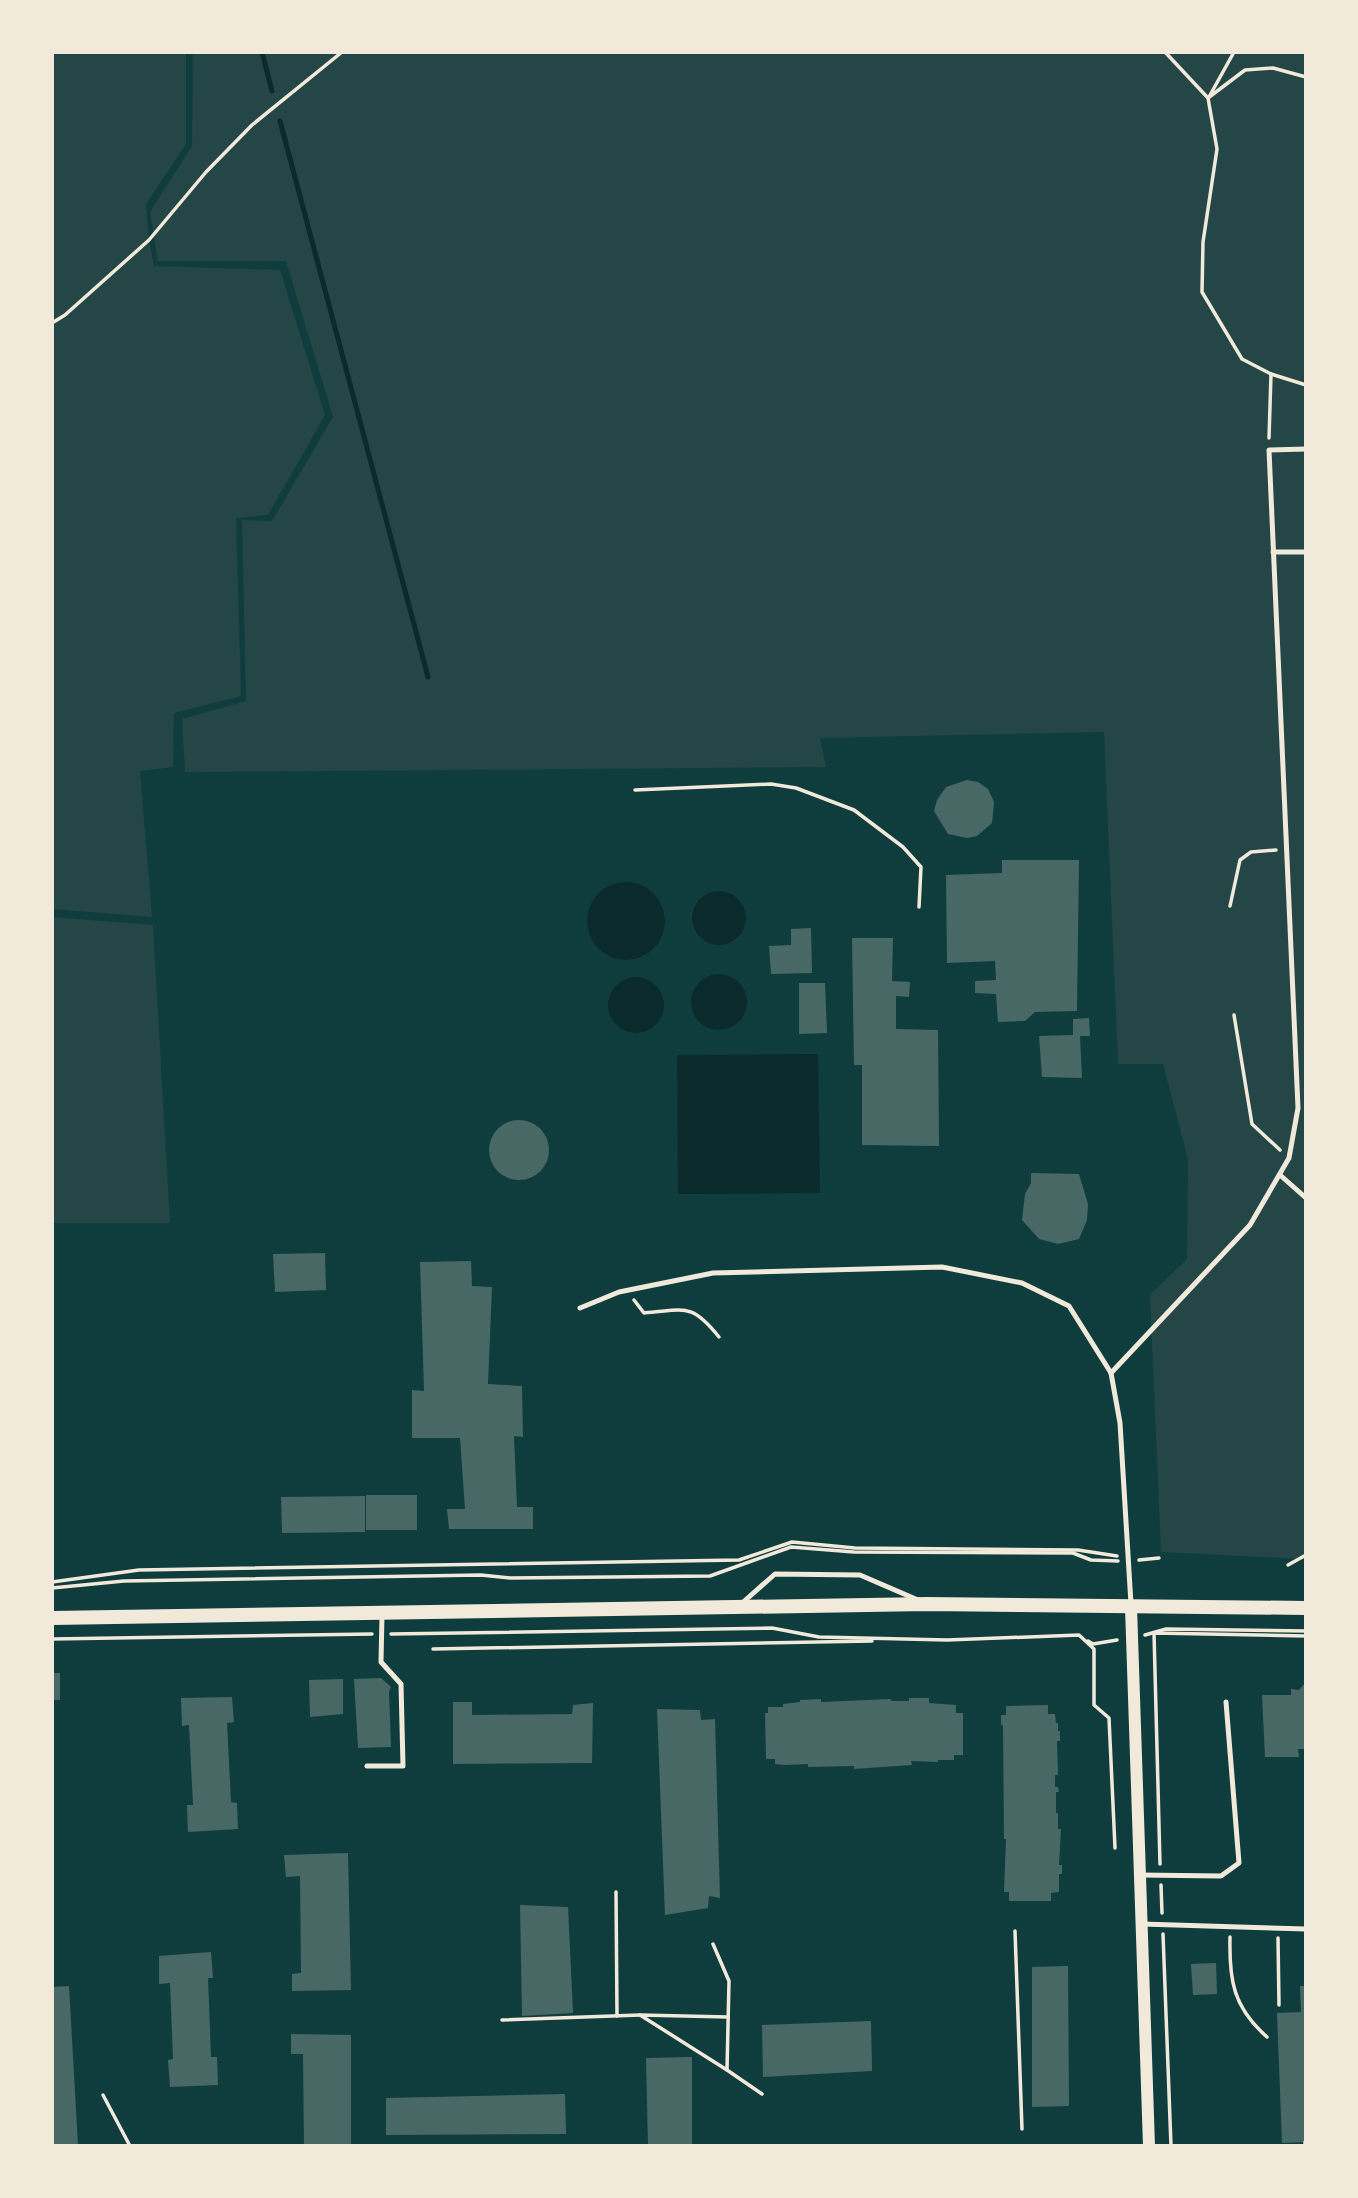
<svg xmlns="http://www.w3.org/2000/svg" width="1358" height="2198" viewBox="0 0 1358 2198" font-family="'IBM Plex Sans',sans-serif">
<style>
.green{fill:#244646}
.water{fill:#0a2a2b}
.lines{fill:none;stroke-linecap:round;stroke-linejoin:round}
.stream{stroke:#0a2a2b;stroke-width:5}
.building{fill:#486865}
.path{stroke:#f1e9da;stroke-width:3.5}
.service{stroke:#f1e9da;stroke-width:5}
.tertiary{stroke:#f1e9da;stroke-width:12}
.secondary{stroke:#f1e9da;stroke-width:14}
</style>
<rect width="100%" height="100%" fill="#0f3d3e"/>
<g class="green">
<polygon points="52,53 186,53 186,144 146,204 149,240 154,266 280,270 325,415 268,515 236,518 241,696 174,713 173,767 140,771 152,917 53,909"/>
<polygon points="193,53 1305,53 1305,1559 1161,1552 1150,1295 1187,1259 1188,1159 1163,1064 1118,1064 1104,732 820,738 826,767 185,772 182,719 246,701 242,520 272,521 333,417 286,261 158,261 150,212 192,146"/>
<polygon points="52,917 153,925 170,1223 53,1223"/>
</g>
<g class="water">
<circle cx="626" cy="921" r="39"/>
<circle cx="719" cy="918" r="27"/>
<circle cx="719" cy="1002" r="28"/>
<circle cx="636" cy="1005" r="28"/>
<polygon points="818,1054 820,1193 678,1194 677,1055"/>
</g>
<g class="lines">
<g class="stream">
<polyline points="262,52 272,91"/>
<polyline points="280,121 428,677"/>
</g>
</g>
<g class="building">
<polygon points="967,780 978,782 988,789 994,802 992,823 977,836 967,838 948,834 934,811 937,800 946,787"/>
<polygon points="1002,860 1079,860 1077,1011 1035,1012 1025,1021 998,1022 996,994 975,993 975,981 996,980 995,961 947,963 946,875 1002,873"/>
<polygon points="811,928 812,973 771,974 769,946 791,945 791,929"/>
<polygon points="852,938 893,938 892,981 910,982 909,997 896,996 896,1029 938,1030 939,1146 862,1145 862,1065 854,1065"/>
<polygon points="799,983 825,983 827,1033 799,1034"/>
<polygon points="1089,1018 1090,1036 1080,1036 1082,1078 1042,1077 1039,1036 1073,1035 1073,1019"/>
<circle cx="519" cy="1150" r="30"/>
<polygon points="1031,1173 1079,1174 1088,1204 1087,1220 1079,1239 1058,1244 1039,1239 1022,1220 1025,1194 1031,1183"/>
<polygon points="325,1253 326,1290 275,1292 273,1254"/>
<polygon points="471,1261 472,1286 492,1287 488,1384 522,1386 523,1437 514,1436 517,1507 533,1507 533,1529 449,1529 447,1509 465,1509 460,1438 412,1438 412,1390 424,1391 420,1262"/>
<rect x="366" y="1495" width="51" height="35"/>
<polygon points="365,1496 365,1532 282,1533 281,1497"/>
<rect x="52" y="1673" width="8" height="27"/>
<polygon points="381,1678 391,1687 389,1692 391,1747 358,1748 354,1679"/>
<polygon points="343,1679 343,1714 310,1717 309,1680"/>
<polygon points="1306,1682 1306,1749 1298,1749 1299,1757 1265,1757 1262,1695 1291,1695 1291,1689 1299,1690"/>
<polygon points="232,1697 234,1722 227,1723 231,1802 237,1803 238,1829 188,1832 187,1805 193,1805 189,1725 182,1726 181,1698"/>
<polygon points="909,1698 929,1698 929,1703 956,1705 956,1713 963,1713 963,1755 954,1755 954,1760 938,1760 938,1762 911,1761 912,1765 854,1769 854,1766 808,1767 808,1764 784,1765 775,1764 775,1759 766,1759 765,1713 768,1713 768,1707 783,1707 783,1704 800,1702 800,1700 821,1699 821,1702 891,1699 891,1701 909,1701"/>
<polygon points="453,1702 472,1702 472,1715 572,1714 573,1705 593,1703 592,1763 453,1764"/>
<polygon points="1048,1705 1048,1714 1055,1714 1056,1723 1058,1723 1058,1731 1060,1731 1060,1741 1057,1741 1058,1775 1055,1775 1055,1787 1058,1787 1059,1792 1056,1792 1056,1813 1058,1813 1058,1829 1061,1829 1059,1865 1062,1865 1062,1874 1059,1874 1059,1892 1051,1893 1051,1901 1009,1901 1009,1892 1004,1892 1006,1839 1004,1839 1003,1725 1001,1725 1001,1715 1006,1715 1006,1706"/>
<polygon points="657,1709 700,1710 701,1720 715,1719 720,1898 709,1896 708,1908 665,1915"/>
<polygon points="348,1853 351,1990 292,1991 292,1974 301,1973 300,1876 286,1877 284,1855"/>
<polygon points="520,1905 568,1907 573,2013 522,2016"/>
<polygon points="211,1952 213,1978 208,1978 211,2057 217,2057 218,2085 170,2087 168,2060 173,2059 170,1983 159,1984 159,1956"/>
<polygon points="1216,1963 1217,1994 1193,1995 1191,1964"/>
<polygon points="1068,1966 1069,2106 1032,2107 1032,1967"/>
<polygon points="69,1986 78,2145 52,2146 52,1987"/>
<polygon points="1300,1986 1306,1986 1306,2142 1282,2143 1277,2013 1301,2012"/>
<polygon points="871,2021 872,2071 763,2077 762,2025"/>
<polygon points="291,2034 351,2035 351,2146 304,2146 303,2054 291,2054"/>
<polygon points="692,2057 692,2146 648,2146 646,2058"/>
<polygon points="565,2094 566,2134 386,2135 386,2098"/>
</g>
<g class="lines">
<g class="path">
<polyline points="1165,52 1208,98 1217,149 1203,242 1202,292 1242,359 1271,374 1306,385"/>
<polyline points="1209,97 1234,52"/>
<polyline points="1208,98 1245,70 1273,68 1306,77"/>
<polyline points="52,323 65,315 149,240 206,172 252,125 342,52"/>
<polyline points="1269,438 1271,374"/>
<polyline points="635,790 771,784 796,788 854,810 903,847 921,867 919,907"/>
<polyline points="1230,906 1240,860 1251,852 1276,850"/>
<polyline points="1234,1015 1252,1124 1280,1150"/>
<path d="M634,1300L644,1313C685,1310 691,1302 719,1337"/>
<polyline points="1139,1560 1159,1558"/>
<polyline points="1288,1565 1306,1555"/>
<polyline points="52,1582 139,1570 739,1560 792,1542 855,1548 1078,1550 1117,1556"/>
<polyline points="52,1588 124,1581 481,1575 511,1578 710,1576 791,1547 854,1552 1073,1553 1091,1560 1118,1561"/>
<polyline points="391,1634 772,1628 819,1637 947,1640 1079,1635 1094,1649 1094,1705 1109,1718 1115,1848"/>
<polyline points="1145,1635 1166,1629 1306,1631"/>
<polyline points="52,1639 372,1634"/>
<polyline points="1088,1641 1093,1644 1117,1640"/>
<polyline points="433,1649 872,1641"/>
<polyline points="1160,1864 1154,1633 1306,1636"/>
<polyline points="1161,1885 1162,1913"/>
<polyline points="616,1892 617,2016"/>
<polyline points="1015,1931 1022,2129"/>
<polyline points="1163,1934 1171,2146"/>
<path d="M1230,1937C1229,1980 1233,2007 1267,2037"/>
<polyline points="1278,1938 1279,2005"/>
<polyline points="713,1944 729,1981 727,2070 762,2094"/>
<polyline points="502,2020 640,2015"/>
<polyline points="727,2070 640,2015 728,2017"/>
<polyline points="103,2095 130,2146"/>
<polyline points="1305,2142 1305,2146"/>
</g>
<g class="service">
<polyline points="1273,552 1306,552"/>
<polyline points="1280,1175 1306,1198"/>
<polyline points="580,1308 619,1292 713,1273 942,1267 1022,1283 1069,1306 1111,1373 1120,1423 1131,1604"/>
<polyline points="1111,1373 1250,1225 1289,1158 1298,1108 1269,450 1306,449"/>
<polyline points="741,1604 775,1574 860,1575 918,1600"/>
<polyline points="367,1766 403,1766 401,1684 381,1662 382,1615"/>
<polyline points="1140,1875 1221,1876 1239,1863 1226,1702"/>
<polyline points="1142,1924 1306,1929"/>
</g>
<polyline class="tertiary" points="1131,1607 1149,2146"/>
<polyline class="secondary" points="52,1618 927,1604 1306,1608"/>
</g>
<rect width="1358" height="2198" fill="none" stroke="#f1e9da" stroke-width="108"/>
</svg>
